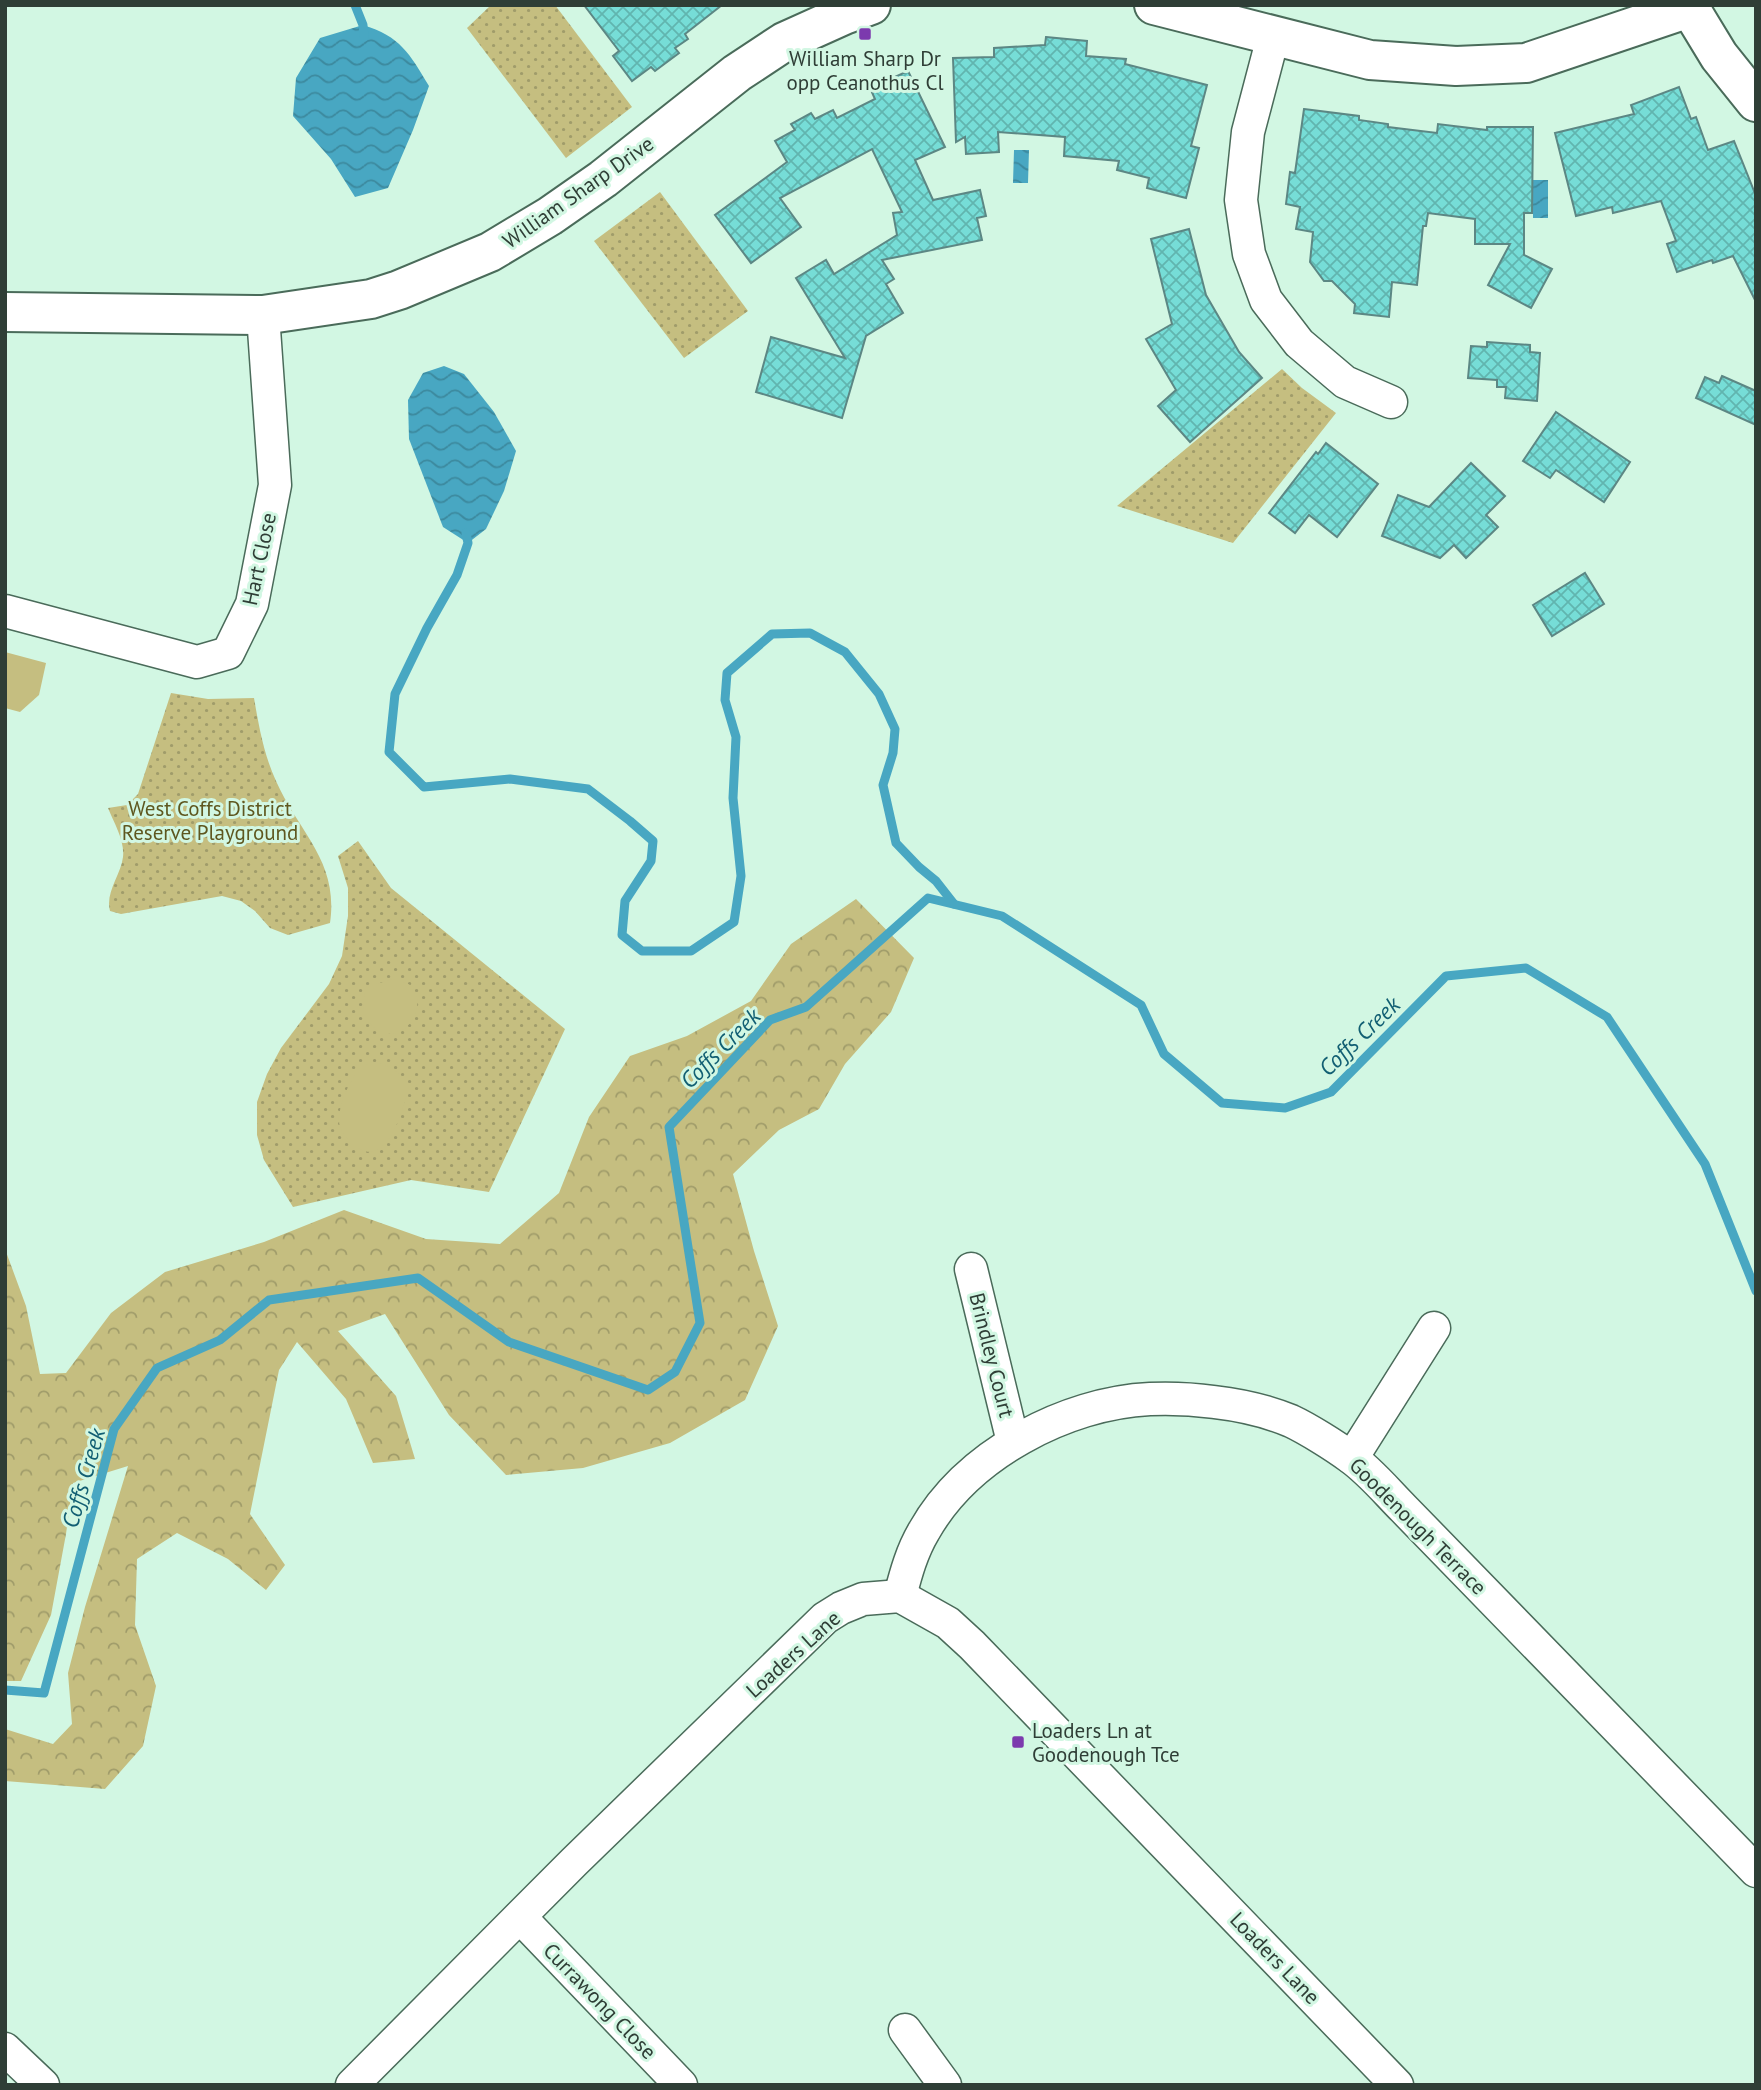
<svg xmlns="http://www.w3.org/2000/svg" width="1761" height="2090" viewBox="0 0 1761 2090" font-family="'PT Sans',sans-serif">
<style>
.grass{fill:url(#grass-dots)}
.forest{fill:url(#forest-crowns)}
.garden{fill:#c5be80}
.water{fill:url(#water-waves)}
.lines{fill:none;stroke-linecap:round;stroke-linejoin:round}
.stream{stroke:#48a7c2;stroke-width:9}
.building{fill:url(#building-cross-hatch);stroke:#5c8784;stroke-width:2}
.street-casing{stroke:#4a6b5a;stroke-width:35}
.secondary-casing{stroke:#4a6b5a;stroke-width:42}
.street{stroke:#fff;stroke-width:32}
.secondary{stroke:#fff;stroke-width:38}
.poi-dot{fill:#7c3aae;stroke:#d2f7e3;stroke-width:2.5}
.labels{text-anchor:middle;dominant-baseline:central;stroke-width:6;stroke-linejoin:round;paint-order:stroke}
.poi-label{font-size:21px;fill:#2f3e36;stroke:#d2f7e3}
.street-label{font-size:21px;fill:#2f3e36;stroke:#d2f7e3}
.park-label{font-size:21px;fill:#5e571f;stroke:#d2f7e3}
.water-label{font-size:23px;font-style:italic;fill:#125f73;stroke:#d2f7e3}
</style>
<defs>
<pattern id="grass-dots" width="8" height="8" patternUnits="userSpaceOnUse" patternTransform="scale(1.75)"><rect width="8" height="8" fill="#c5be80"/><path d="M2 2h.1M6 6h.1" fill="none" stroke="#a09c6a" stroke-width="1.8" stroke-linecap="round"/></pattern>
<pattern id="forest-crowns" width="20" height="18" patternUnits="userSpaceOnUse" patternTransform="scale(1.75)"><rect width="20" height="18" fill="#c5be80"/><path d="M2 6a3 3 0 1 1 6 0M12 15a3 3 0 1 1 6 0" fill="none" stroke="#a09c6a"/></pattern>
<pattern id="water-waves" width="16" height="10" patternUnits="userSpaceOnUse" patternTransform="scale(1.75)"><rect width="16" height="10" fill="#48a7c2"/><path d="M0 5q4-4 8 0t8 0" fill="none" stroke="#3c899e"/></pattern>
<pattern id="building-cross-hatch" width="8" height="8" patternUnits="userSpaceOnUse" patternTransform="scale(1.75)"><rect width="8" height="8" fill="#76ddd7"/><path d="M0 0l8 8M0 8l8-8" fill="none" stroke="#61b5af"/></pattern>
</defs>
<rect width="100%" height="100%" fill="#d2f7e3"/>
<g class="grass">
<polygon points="491,5 555,5 632,107 566,158 467,28"/>
<polygon points="660,192 748,311 684,358 594,241"/>
<polygon points="1282,369 1302,388 1336,413 1233,543 1117,506"/>
<path d="M171,693L208,699L254,698C259,727 264,755 276,781C299,833 339,861 330,923L288,935L270,928L255,911L241,901L222,896L121,914L110,911C105,892 121,875 123,857C125,841 114,823 108,808L127,805L138,794Z"/>
<polygon points="358,841 391,888 565,1029 489,1192 411,1180 293,1207 264,1160 257,1135 257,1102 267,1074 281,1048 329,984 342,956 348,916 348,888 338,856"/>
</g>
<polygon class="forest" points="856,899 914,958 891,1012 845,1064 819,1109 779,1130 733,1174 754,1251 778,1326 745,1400 670,1443 583,1468 506,1475 449,1415 385,1314 338,1331 396,1396 415,1459 373,1463 346,1399 297,1342 279,1370 250,1514 285,1565 266,1590 228,1559 177,1533 137,1559 135,1625 156,1686 143,1746 105,1789 5,1781 5,1729 53,1744 72,1724 68,1673 85,1607 128,1466 73,1483 66,1534 51,1615 21,1681 5,1681 5,1249 26,1306 40,1374 66,1373 111,1313 165,1272 264,1242 344,1210 426,1239 500,1244 559,1193 589,1117 630,1056 687,1036 751,1001 791,944"/>
<g class="garden">
<polygon points="5,652 46,663 39,695 20,712 5,708"/>
<path d="M394,979C399,981 407,983 410,985C425,999 415,1025 399,1032C395,1034 386,1034 382,1034C364,1020 362,1016 365,993L376,984Z"/>
<path d="M371,1062C390,1064 398,1071 409,1085C404,1108 386,1176 352,1143C346,1138 339,1129 339,1121C338,1107 351,1075 362,1067C365,1065 368,1064 371,1062Z"/>
</g>
<g class="water">
<path d="M363,25C400,36 410,54 429,86L413,130L388,188L355,197L331,159L293,116L296,78L320,38Z"/>
<polygon points="1014,150 1029,150 1028,183 1013,183"/>
<rect x="1533" y="180" width="15" height="38"/>
<polygon points="444,366 464,374 494,412 516,451 504,491 486,529 468,543 443,527 409,439 408,400 423,373"/>
</g>
<g class="lines">
<g class="stream">
<polyline points="355,5 363,25 364,37"/>
<polyline points="466,533 468,543 457,575 427,628 395,694 389,752 424,787 510,779 588,789 630,821 653,841 651,861 625,901 622,935 642,951 691,951 734,922 741,876 733,798 736,737 725,700 727,673 772,634 810,633 845,652 879,694 895,729 893,753 883,785 896,843 919,867 936,881 954,904"/>
<polyline points="5,1690 44,1693 114,1429 157,1368 220,1340 269,1300 418,1278 509,1342 648,1390 675,1372 700,1323 669,1127 770,1020 806,1007 928,898 1002,916 1141,1005 1164,1054 1222,1103 1285,1108 1331,1092 1446,976 1526,968 1607,1017 1705,1164 1756,1291"/>
</g>
</g>
<g class="building">
<polygon points="584,5 722,5 685,34 688,39 675,48 679,53 655,71 651,67 632,81 613,56 619,51"/>
<polygon points="1046,37 1087,41 1086,56 1126,59 1125,64 1207,85 1191,146 1199,148 1186,198 1147,188 1149,178 1117,170 1119,161 1064,156 1065,137 998,132 999,152 966,154 965,137 956,142 953,58 994,57 994,48 1045,45"/>
<polygon points="908,71 945,147 915,160 933,200 980,190 986,216 977,218 982,240 882,260 894,279 886,284 903,313 866,336 842,418 756,392 771,337 845,358 796,278 826,260 834,274 897,235 893,213 902,212 872,149 780,198 801,227 751,263 715,215 787,162 775,141 795,130 791,124 811,113 815,119 833,110 837,118 875,99 870,88"/>
<polygon points="1679,87 1691,119 1696,117 1708,150 1734,141 1756,196 1756,302 1733,256 1713,263 1712,260 1677,272 1667,244 1676,241 1661,201 1613,213 1612,207 1576,216 1555,133 1634,114 1631,105"/>
<polygon points="1304,109 1359,116 1359,120 1388,124 1388,127 1437,133 1438,124 1487,130 1487,127 1533,127 1532,213 1524,213 1524,255 1552,269 1531,308 1488,285 1510,244 1475,244 1475,219 1428,213 1426,226 1423,226 1417,285 1392,282 1389,317 1354,313 1355,304 1332,281 1324,281 1310,262 1313,232 1296,229 1300,207 1286,204 1290,172 1295,173"/>
<polygon points="1189,229 1206,295 1239,352 1262,378 1190,442 1158,406 1176,390 1146,339 1172,324 1151,239"/>
<polygon points="1487,342 1530,345 1530,352 1540,353 1537,401 1505,398 1506,387 1497,387 1497,380 1468,378 1471,346 1487,347"/>
<polygon points="1722,376 1756,391 1756,425 1696,398 1705,377 1719,383"/>
<polygon points="1556,412 1630,462 1604,502 1556,470 1550,478 1523,461"/>
<polygon points="1326,443 1378,484 1337,537 1309,515 1295,533 1269,513 1316,452 1318,454"/>
<polygon points="1471,463 1505,496 1486,515 1498,527 1466,558 1454,545 1440,558 1382,536 1398,495 1429,507"/>
<polygon points="1585,573 1604,604 1552,636 1533,605"/>
</g>
<g class="lines">
<defs>
<g id="street">
<polyline points="1273,37 1248,132 1241,200 1249,254 1266,300 1299,343 1345,382 1391,402"/>
<polyline points="5,611 197,662 228,653 252,604 275,485 263,315"/>
<polyline points="971,1269 1013,1442"/>
<polyline points="1352,1458 1434,1328"/>
<path d="M900,1596C906,1573 912,1551 924,1531C967,1455 1065,1403 1150,1399C1172,1398 1192,1399 1214,1402C1240,1405 1267,1411 1291,1421C1308,1429 1335,1446 1350,1457C1370,1471 1387,1492 1404,1509L1756,1871"/>
<polyline points="520,1917 681,2085"/>
<polyline points="905,2030 945,2085"/>
<polyline points="5,2049 43,2085"/>
<polyline points="352,2085 574,1862 825,1618 841,1608 863,1599 900,1596 948,1623 972,1645 1397,2085"/>
</g>
<g id="secondary">
<polyline points="1154,5 1370,60 1456,66 1526,63 1689,8"/>
<polyline points="1688,5 1719,56 1756,102"/>
<polyline points="5,312 263,315 371,299 399,290 490,252 550,216 603,179 737,73 784,42 844,15 871,5"/>
</g>
</defs>
<use href="#street" class="street-casing"/>
<use href="#secondary" class="secondary-casing"/>
<use href="#street" class="street"/>
<use href="#secondary" class="secondary"/>
</g>
<g class="poi-dot">
<rect x="858" y="27" width="14" height="14" rx="3.5"/>
<rect x="1011" y="1735" width="14" height="14" rx="3.5"/>
</g>
<g class="labels">
<g class="poi-label">
<text x="865" y="58">William Sharp Dr<tspan x="865" dy="24">opp Ceanothus Cl</tspan></text>
<text x="1032" y="1730" text-anchor="start">Loaders Ln at<tspan x="1032" dy="24">Goodenough Tce</tspan></text>
</g>
<g class="street-label">
<text transform="translate(578 192) rotate(-35)">William Sharp Drive</text>
<text transform="translate(259 559) rotate(-78)">Hart Close</text>
<text transform="translate(992 1355) rotate(76)">Brindley Court</text>
<text transform="translate(1418 1526) rotate(45)">Goodenough Terrace</text>
<text transform="translate(793 1654) rotate(-42)">Loaders Lane</text>
<text transform="translate(1275 1958) rotate(46)">Loaders Lane</text>
<text transform="translate(600 2001) rotate(46)">Currawong Close</text>
</g>
<g class="park-label">
<text x="210" y="808">West Coffs District<tspan x="210" dy="24">Reserve Playground</tspan></text>
</g>
<g class="water-label">
<text transform="translate(1359 1036) rotate(-44)">Coffs Creek</text>
<text transform="translate(720 1048) rotate(-45)">Coffs Creek</text>
<text transform="translate(83 1478) rotate(-74)">Coffs Creek</text>
</g>
</g>
<rect width="1761" height="2090" fill="none" stroke="#2f3e36" stroke-width="14"/>
</svg>
